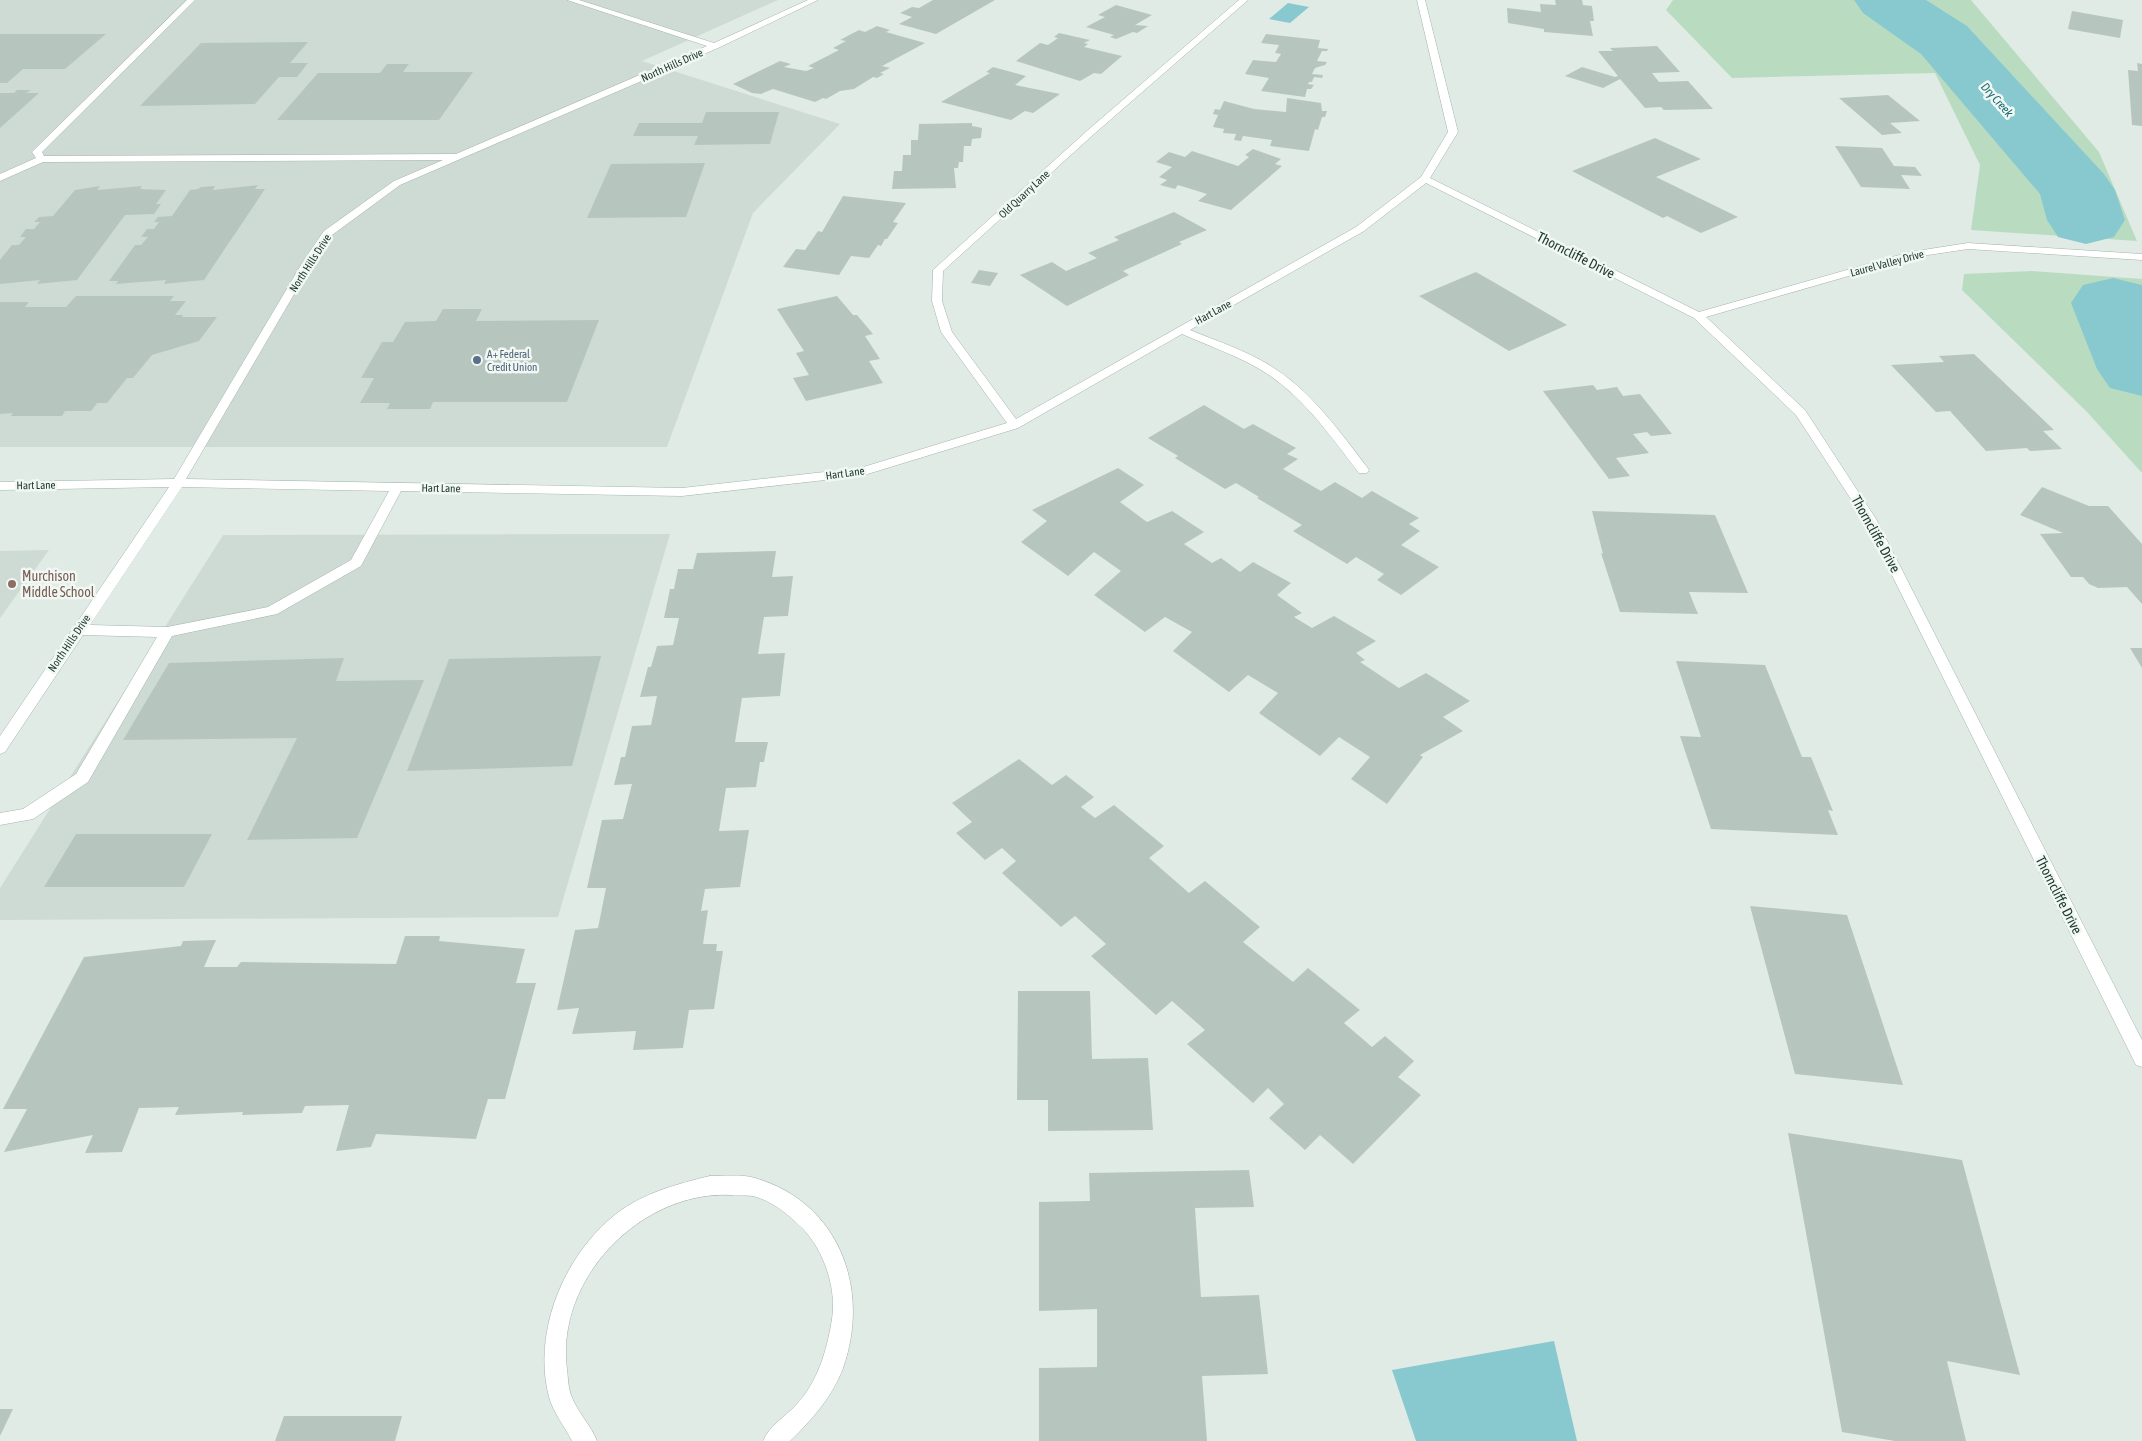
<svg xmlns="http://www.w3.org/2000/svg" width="2142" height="1441" viewBox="0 0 2142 1441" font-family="'Asap Condensed',sans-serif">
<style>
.built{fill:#cedbd4}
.green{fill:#b9dcc1}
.water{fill:#88c9d0}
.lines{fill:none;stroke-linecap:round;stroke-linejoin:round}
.river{fill:#88c9d0;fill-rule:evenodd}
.building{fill:#b6c6be}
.minor-casing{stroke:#a3b3ad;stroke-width:1}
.minor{fill:#fff;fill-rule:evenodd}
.service-dot{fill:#5c6f8a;stroke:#f1f8f4;stroke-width:2}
.education-dot{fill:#8d6e63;stroke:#f1f8f4;stroke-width:2}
.labels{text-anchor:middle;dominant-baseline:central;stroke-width:5;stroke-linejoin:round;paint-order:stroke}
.far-street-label{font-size:11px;fill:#213b33;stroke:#f1f8f4}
.far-service-label{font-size:11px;fill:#4e5e75;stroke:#f1f8f4;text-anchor:start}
.far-water-label{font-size:12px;font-style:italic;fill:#1b6c77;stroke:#f1f8f4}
.street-label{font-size:14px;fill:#213b33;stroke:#f1f8f4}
.education-label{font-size:14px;fill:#785e54;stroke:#f1f8f4;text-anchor:start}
</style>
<rect width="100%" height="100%" fill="#e0ebe6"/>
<g class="built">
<polygon points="0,0 778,0 642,61 840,124 753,213 667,447 0,447"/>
<polygon points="670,534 558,917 0,920 0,888 223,535"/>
<polygon points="49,550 0,618 0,551"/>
</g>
<g class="green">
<polygon points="1673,0 1971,0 2099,152 2137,241 1971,230 1980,165 1935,73 1732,78 1666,10"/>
<polygon points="2032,271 2142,279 2142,473 2087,412 1962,290 1964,274"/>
</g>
<g class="water">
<polygon points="1288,3 1309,7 1290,23 1269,19"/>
<polygon points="1554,1341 1577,1441 1416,1441 1392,1370"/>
</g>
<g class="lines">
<g class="river">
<polygon points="1854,0 1926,0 1967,26 2104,174 2115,190 2125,220 2114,237 2086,244 2058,237 2047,220 2040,194 1921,54 1863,13"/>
<polygon points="2113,278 2142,285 2142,396 2110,388 2097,369 2071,303 2083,285"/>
</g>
</g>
<g class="building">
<polygon points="933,0 995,0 936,34 899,24 912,17 900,13 912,7 919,8"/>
<polygon points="1555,0 1582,0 1583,5 1592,6 1594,21 1590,21 1593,36 1544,32 1544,29 1508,23 1507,8 1541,12 1540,4 1556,5"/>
<polygon points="1116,5 1152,15 1135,25 1148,26 1137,33 1133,32 1116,39 1110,37 1114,35 1086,27 1105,17 1098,15"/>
<polygon points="2072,11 2123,20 2120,38 2068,29"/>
<polygon points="877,26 890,30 886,32 925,43 882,66 890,68 880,73 884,74 877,78 873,77 854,89 840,91 826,99 823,98 815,102 773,89 761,94 752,93 733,84 780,61 791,64 784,67 806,71 814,68 808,66 839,50 833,48 846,41 840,40 859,30 865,32"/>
<polygon points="1059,33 1090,40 1084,43 1088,44 1084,47 1122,56 1101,74 1094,73 1080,81 1016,61 1040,43 1048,45 1058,38 1054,37"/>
<polygon points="0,34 106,34 65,69 23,69 7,83 0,83"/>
<polygon points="1266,34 1320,40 1318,48 1328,49 1327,51 1322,51 1317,61 1327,62 1325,65 1315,68 1312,74 1323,75 1322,78 1314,77 1312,82 1309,82 1308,84 1314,85 1311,89 1307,89 1305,97 1261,91 1269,78 1245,74 1253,60 1276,62 1281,54 1275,53 1279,45 1261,43"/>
<polygon points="308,42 290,63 308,63 297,77 279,77 255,104 140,106 201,43"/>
<polygon points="1657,46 1680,72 1652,73 1659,82 1688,81 1713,109 1664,110 1661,107 1645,108 1620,79 1603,88 1565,76 1582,67 1615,77 1618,76 1598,51 1613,51 1610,48"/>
<polygon points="2137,63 2142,64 2142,126 2132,125 2128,70 2138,71"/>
<polygon points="387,64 409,64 403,72 473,72 439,120 277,120 318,73 380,73"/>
<polygon points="993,67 1026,76 1015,85 1060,94 1033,113 1025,111 1011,120 941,102 990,73 986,72"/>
<polygon points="17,90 31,90 26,93 39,93 0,128 0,93 14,93"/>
<polygon points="1888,95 1920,121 1890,123 1902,133 1882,135 1839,98"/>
<polygon points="1287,98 1321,103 1322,111 1327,111 1325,117 1322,117 1318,130 1315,129 1309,151 1270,146 1272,140 1243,136 1241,141 1234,140 1236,134 1223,133 1224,129 1213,127 1218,115 1213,114 1215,109 1220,110 1224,101 1254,109 1286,112"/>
<polygon points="706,112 779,112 770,144 694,145 698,136 633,136 639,123 702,123"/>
<polygon points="972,123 972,126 982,128 981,138 972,139 971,146 964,146 963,162 959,162 958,168 954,168 956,188 892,189 894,171 902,171 903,155 911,155 911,140 918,140 919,124"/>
<polygon points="1655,138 1701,159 1656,177 1738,217 1701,233 1667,216 1663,218 1572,171"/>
<polygon points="1835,146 1882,148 1894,166 1915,167 1922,176 1901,175 1910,189 1861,187"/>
<polygon points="1253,149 1281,159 1275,164 1282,166 1231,210 1198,201 1207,194 1178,185 1175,189 1160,185 1167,180 1159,177 1172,167 1156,162 1169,152 1185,157 1192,151 1238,166 1249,157 1245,155"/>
<polygon points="705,163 686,217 587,218 611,164"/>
<polygon points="258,185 255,189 265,189 204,280 164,284 166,280 116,284 118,281 109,281 135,245 141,245 148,237 141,237 147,229 154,229 159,222 154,222 158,217 172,216 190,190 198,189 201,187 215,186 213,190"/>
<polygon points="100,186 97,190 142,186 140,189 166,190 156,204 161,204 154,214 125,215 77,280 37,284 40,280 0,284 0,260 12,245 19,245 26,237 20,237 26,229 34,229 40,222 34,222 39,217 53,216 75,190"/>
<polygon points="843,196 906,203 893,222 898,223 887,239 885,239 881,246 878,245 869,258 851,256 839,275 783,267 796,249 805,250 818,231 822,232"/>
<polygon points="1174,212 1207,230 1179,242 1182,244 1123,271 1129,275 1067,306 1020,275 1052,262 1066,271 1097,258 1088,253 1119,240 1114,237"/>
<polygon points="979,270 998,273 990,286 971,283"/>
<polygon points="1476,272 1497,284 1567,325 1509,351 1419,296"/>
<polygon points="76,296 174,296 170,301 186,301 175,315 183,315 182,317 217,317 199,341 152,355 133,378 127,378 107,403 97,403 91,411 65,411 62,416 11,416 13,413 0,414 0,302 29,302 25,307 66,307"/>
<polygon points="837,296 853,315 857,315 873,334 865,336 880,359 869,361 883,383 806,401 793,378 809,375 796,353 804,351 777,309"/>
<polygon points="443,309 482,309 476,321 599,320 567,402 433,402 430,409 387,409 390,403 360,403 374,378 361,378 382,342 393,342 405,322 436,321"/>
<polygon points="1974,354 2054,430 2043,431 2062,449 2030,451 2027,448 1986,451 1950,411 1936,412 1891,365 1944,362 1939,356"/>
<polygon points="1593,385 1597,390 1617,387 1623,396 1640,394 1672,434 1651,436 1647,432 1633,434 1649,453 1616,458 1630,476 1609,479 1543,391"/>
<polygon points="1204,405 1244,429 1253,424 1296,448 1287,454 1298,459 1283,469 1321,491 1335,482 1362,498 1372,491 1419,518 1409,524 1420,531 1401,545 1439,567 1401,595 1377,580 1384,574 1356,557 1347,564 1293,531 1302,525 1257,498 1259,497 1236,483 1225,489 1175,458 1178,456 1148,438"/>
<polygon points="1118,468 1144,485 1120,502 1147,522 1172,511 1204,532 1184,544 1212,563 1221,558 1240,572 1253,562 1291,583 1277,595 1302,613 1294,617 1312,628 1334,616 1376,641 1356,653 1365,660 1360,662 1399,688 1426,673 1470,701 1443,717 1463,731 1420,755 1423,757 1387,804 1351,779 1370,757 1339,737 1320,756 1259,713 1278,693 1248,675 1229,692 1173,651 1192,632 1165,617 1145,632 1094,595 1121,571 1094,552 1068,576 1021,542 1047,521 1032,510"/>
<polygon points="2042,487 2089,506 2108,506 2142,544 2142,604 2127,587 2098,588 2089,584 2083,577 2071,577 2040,534 2063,533 2020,515"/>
<polygon points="1592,511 1715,515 1748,593 1689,592 1698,614 1620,612 1601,553 1603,554"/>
<polygon points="776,551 772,577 793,576 788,616 764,617 758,654 785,653 780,696 742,698 735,742 768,742 764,762 760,762 756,787 726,788 719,831 749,830 740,887 705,889 701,911 708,910 703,944 717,944 716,951 723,951 714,1009 689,1010 683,1048 633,1050 636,1031 572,1034 579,1008 557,1010 575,930 598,928 606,888 587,888 602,820 623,819 632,784 614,785 621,757 625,757 632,726 651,725 657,696 640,697 648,667 651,667 657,646 673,645 679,618 664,618 670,589 674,589 678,569 693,569 697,553"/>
<polygon points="2130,648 2142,648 2142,668"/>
<polygon points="601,656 572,766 407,771 449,659"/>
<polygon points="344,658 336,681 424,680 357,838 247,840 297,738 123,740 169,663"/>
<polygon points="1676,661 1765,665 1802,757 1811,757 1833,811 1828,810 1838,835 1711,829 1680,736 1701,737"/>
<polygon points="1019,759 1052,785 1066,775 1094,797 1081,807 1095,818 1114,805 1164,846 1149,858 1189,893 1205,881 1260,927 1243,942 1293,982 1308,968 1360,1010 1344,1023 1372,1047 1385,1036 1414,1061 1398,1077 1421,1095 1353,1164 1320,1135 1305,1150 1269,1118 1284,1104 1268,1088 1253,1103 1187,1044 1205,1030 1172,1001 1156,1015 1091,956 1106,944 1075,916 1061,927 1002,873 1016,861 1002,848 985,860 956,833 972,822 952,803"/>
<polygon points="76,834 212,834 184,887 44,887"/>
<polygon points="1750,906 1847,915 1903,1085 1795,1074"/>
<polygon points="405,936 440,936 439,941 525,949 516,983 536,983 505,1099 488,1099 476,1139 376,1134 371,1147 336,1151 349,1105 305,1106 302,1113 242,1115 243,1112 175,1115 179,1107 139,1108 122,1152 85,1153 93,1135 4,1152 27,1109 3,1109 84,957 181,946 183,941 216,940 204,967 237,967 241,962 396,964"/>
<polygon points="1018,991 1090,991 1092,1059 1148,1058 1153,1130 1048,1131 1048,1100 1017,1100"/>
<polygon points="1788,1133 1962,1160 2020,1375 1947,1361 1966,1441 1895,1441 1842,1432"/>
<polygon points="1249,1170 1254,1207 1195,1208 1201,1297 1259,1295 1268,1374 1202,1376 1207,1441 1039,1441 1039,1368 1097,1367 1097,1309 1039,1311 1039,1202 1090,1201 1089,1173"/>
<polygon points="0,1409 13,1409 0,1436"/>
<polygon points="284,1416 402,1416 395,1441 275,1441"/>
</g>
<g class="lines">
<defs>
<g id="minor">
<path d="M187,0H195L42,152L44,156L456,154L707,46L567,0H579L714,43L808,0H818L718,48L400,185L332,235L314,260L186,479L682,488L860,468L1007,423L941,332L932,301L933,270L1088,130L1239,0H1248L1094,134L943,271L942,301L952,332L1016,419L1356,227L1421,177L1448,132L1417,0H1425L1458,132L1430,178L1699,312L1910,252L1968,243L2142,254V260L1968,249L1915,257L1706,317L1805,410L1876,519L2142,1040V1067L2136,1065L1864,519L1796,415L1694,318L1426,183L1364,231L1190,330C1219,342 1251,352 1277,370C1314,395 1340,432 1367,467L1369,470L1367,473H1359C1332,438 1306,400 1269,375C1242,357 1211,347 1182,334L1018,428L861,476L682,496L401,491L361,566L277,614L172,636L88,782L33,819L0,825V813L23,809L76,774L157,637L83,635L5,752L0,754V736L169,487L0,490V482L174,479L304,260L324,231L394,181L443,160L43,162L0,181V174L36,158L32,152L34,150ZM182,487L389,491L351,560L268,607L167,627L90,625Z"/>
<path d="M710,1176C724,1176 742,1174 755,1178C839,1202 871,1289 843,1368C833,1396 811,1421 790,1441H763C769,1426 785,1417 796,1405C818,1382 827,1350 832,1319C837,1290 824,1250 803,1229C789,1215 773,1201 753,1196C746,1195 737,1196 730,1195C641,1191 555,1279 567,1369C568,1377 568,1387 571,1395C577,1412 591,1425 597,1441H572C565,1427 553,1412 549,1397C532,1332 564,1255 616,1214C643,1193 677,1184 710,1176Z"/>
</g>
</defs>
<use href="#minor" class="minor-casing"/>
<use href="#minor" class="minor"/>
</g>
<circle class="service-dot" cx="477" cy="360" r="5"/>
<circle class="education-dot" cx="12" cy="584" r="5"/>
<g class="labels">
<g class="far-street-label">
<text transform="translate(672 65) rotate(-24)">North Hills Drive</text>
<text transform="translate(1024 194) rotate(-43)">Old Quarry Lane</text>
<text transform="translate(310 263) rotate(-57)">North Hills Drive</text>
<text transform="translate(1887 263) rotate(-15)">Laurel Valley Drive</text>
<text transform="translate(1213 312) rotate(-29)">Hart Lane</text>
<text transform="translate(845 473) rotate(-8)">Hart Lane</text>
<text transform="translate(36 485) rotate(-1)">Hart Lane</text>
<text transform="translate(441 488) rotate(1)">Hart Lane</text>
<text transform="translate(69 643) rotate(-56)">North Hills Drive</text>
</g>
<g class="far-service-label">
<text x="487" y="354">A+ Federal<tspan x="487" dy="13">Credit Union</tspan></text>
</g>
<g class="far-water-label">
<text transform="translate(1997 100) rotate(48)">Dry Creek</text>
</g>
<g class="street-label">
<text transform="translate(1576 255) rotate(27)">Thorncliffe Drive</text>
<text transform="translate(1876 534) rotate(61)">Thorncliffe Drive</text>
<text transform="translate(2059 895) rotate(63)">Thorncliffe Drive</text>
</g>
<g class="education-label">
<text x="22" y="576">Murchison<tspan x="22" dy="16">Middle School</tspan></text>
</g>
</g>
</svg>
